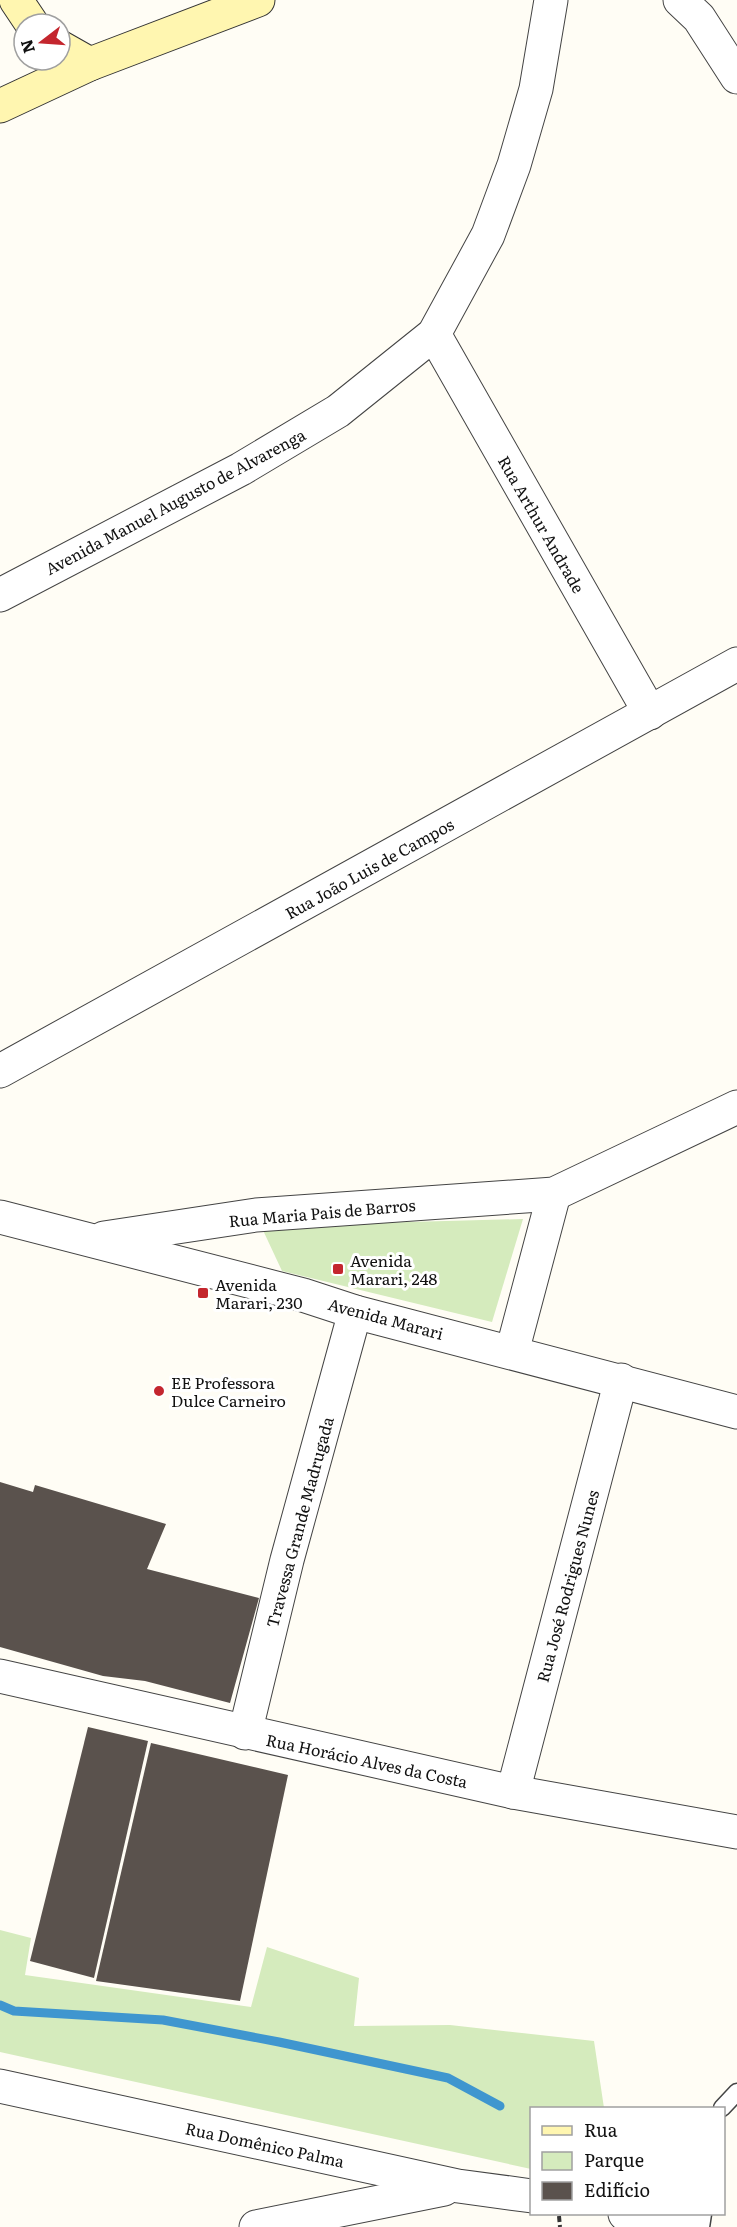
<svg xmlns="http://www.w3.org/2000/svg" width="737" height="2227" viewBox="0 0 737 2227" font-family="Literata,serif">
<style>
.green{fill:#d5ebbd}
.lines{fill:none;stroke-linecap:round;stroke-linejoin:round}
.stream{stroke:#3f96cf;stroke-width:9}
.building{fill:#5a524d}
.lane-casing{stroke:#444;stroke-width:19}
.street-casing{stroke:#444;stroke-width:35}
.secondary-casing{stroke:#333;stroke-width:35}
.path{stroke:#333;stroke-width:4;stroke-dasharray:6 3;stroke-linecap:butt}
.lane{stroke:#fff;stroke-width:16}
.street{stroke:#fff;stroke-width:33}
.secondary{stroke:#fff6b0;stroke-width:33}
.poi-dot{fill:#c4262e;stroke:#fff;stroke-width:2}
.labels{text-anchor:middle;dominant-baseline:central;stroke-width:6;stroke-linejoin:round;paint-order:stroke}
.street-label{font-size:16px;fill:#111;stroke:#fff}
.poi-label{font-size:16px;fill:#111;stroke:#fff;text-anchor:start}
</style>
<rect width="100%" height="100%" fill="#fffdf5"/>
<g class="green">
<polygon points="523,1219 492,1322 282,1271 261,1226"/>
<polygon points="0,1930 31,1938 25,1975 251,2007 267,1947 359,1978 354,2026 450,2025 594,2041 604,2108 532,2108 531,2169 0,2052"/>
</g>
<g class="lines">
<polyline class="stream" points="0,2005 14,2011 163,2020 279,2042 448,2078 500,2106"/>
</g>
<g class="building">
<polygon points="0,1482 33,1492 35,1485 166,1524 147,1569 259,1598 230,1703 145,1681 103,1676 0,1647"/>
<polygon points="88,1727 148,1741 94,1978 30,1961"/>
<polygon points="151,1743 288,1775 240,2001 96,1981"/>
</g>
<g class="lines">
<defs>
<g id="lane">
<polyline points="722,2108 737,2092"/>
<polyline points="701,2227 703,2214"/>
</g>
<g id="street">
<polyline points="680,0 699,18 737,77"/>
<polyline points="434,334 650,713"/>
<polyline points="0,595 241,469 338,411 434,334 488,235 514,165 536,89 551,0"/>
<polyline points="0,1071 737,664"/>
<polyline points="0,1217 303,1295 355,1312 737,1412"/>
<polyline points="104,1238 256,1215 554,1194 737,1107"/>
<polyline points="512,1352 554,1194"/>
<polyline points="0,1676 513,1792 737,1832"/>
<polyline points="245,1733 287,1560 355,1312"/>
<polyline points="513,1792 621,1380"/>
<polyline points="0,2086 458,2186 532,2196"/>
<polyline points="625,2214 687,2227"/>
<polyline points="256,2227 444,2189"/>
</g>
<g id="secondary">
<polyline points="16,0 32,24"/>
<polyline points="60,47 90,64"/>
<polyline points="0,106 90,64 258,0"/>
</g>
</defs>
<use href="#lane" class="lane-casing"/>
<use href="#street" class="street-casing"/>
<use href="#secondary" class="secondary-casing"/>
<polyline class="path" points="559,2216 560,2227"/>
<use href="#lane" class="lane"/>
<use href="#street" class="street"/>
<use href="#secondary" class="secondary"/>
</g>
<g class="poi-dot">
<rect x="332" y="1263" width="12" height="12" rx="3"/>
<rect x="197" y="1287" width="12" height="12" rx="3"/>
<circle cx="159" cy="1391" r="6"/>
</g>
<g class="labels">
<g class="street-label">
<text transform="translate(175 501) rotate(-28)">Avenida Manuel Augusto de Alvarenga</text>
<text transform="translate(542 524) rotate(60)">Rua Arthur Andrade</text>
<text transform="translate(369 868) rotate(-29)">Rua João Luis de Campos</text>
<text transform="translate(322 1212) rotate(-5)">Rua Maria Pais de Barros</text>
<text transform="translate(386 1318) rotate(15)">Avenida Marari</text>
<text transform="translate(299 1522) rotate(-75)">Travessa Grande Madrugada</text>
<text transform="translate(567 1586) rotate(-75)">Rua José Rodrigues Nunes</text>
<text transform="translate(367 1760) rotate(12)">Rua Horácio Alves da Costa</text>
<text transform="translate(265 2144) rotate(12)">Rua Domênico Palma</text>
</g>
<g class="poi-label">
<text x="350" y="1260">Avenida<tspan x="350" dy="18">Marari, 248</tspan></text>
<text x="215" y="1284">Avenida<tspan x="215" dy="18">Marari, 230</tspan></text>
<text x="171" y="1382">EE Professora<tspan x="171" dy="18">Dulce Carneiro</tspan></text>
</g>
</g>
<rect x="530" y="2107" width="195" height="108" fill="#ffffff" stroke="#a0a0a0" stroke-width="1.5"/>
<rect x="542" y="2126" width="30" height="9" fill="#fff6b0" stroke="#a0a0a0" stroke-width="1.5"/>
<text x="584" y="2137" font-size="18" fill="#111111">Rua</text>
<rect x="542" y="2152" width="30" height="18" fill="#d5ebbd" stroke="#a0a0a0" stroke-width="1.5"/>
<text x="584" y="2167" font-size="18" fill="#111111">Parque</text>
<rect x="542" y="2182" width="30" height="18" fill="#5a524d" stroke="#a0a0a0" stroke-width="1.5"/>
<text x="584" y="2197" font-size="18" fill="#111111">Edifício</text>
<g transform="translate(42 42) rotate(253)"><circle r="28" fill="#ffffff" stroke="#a0a0a0" stroke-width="1.5"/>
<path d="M0-4.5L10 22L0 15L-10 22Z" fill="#c4262e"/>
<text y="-9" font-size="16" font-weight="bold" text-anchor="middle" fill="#111111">N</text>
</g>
</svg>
